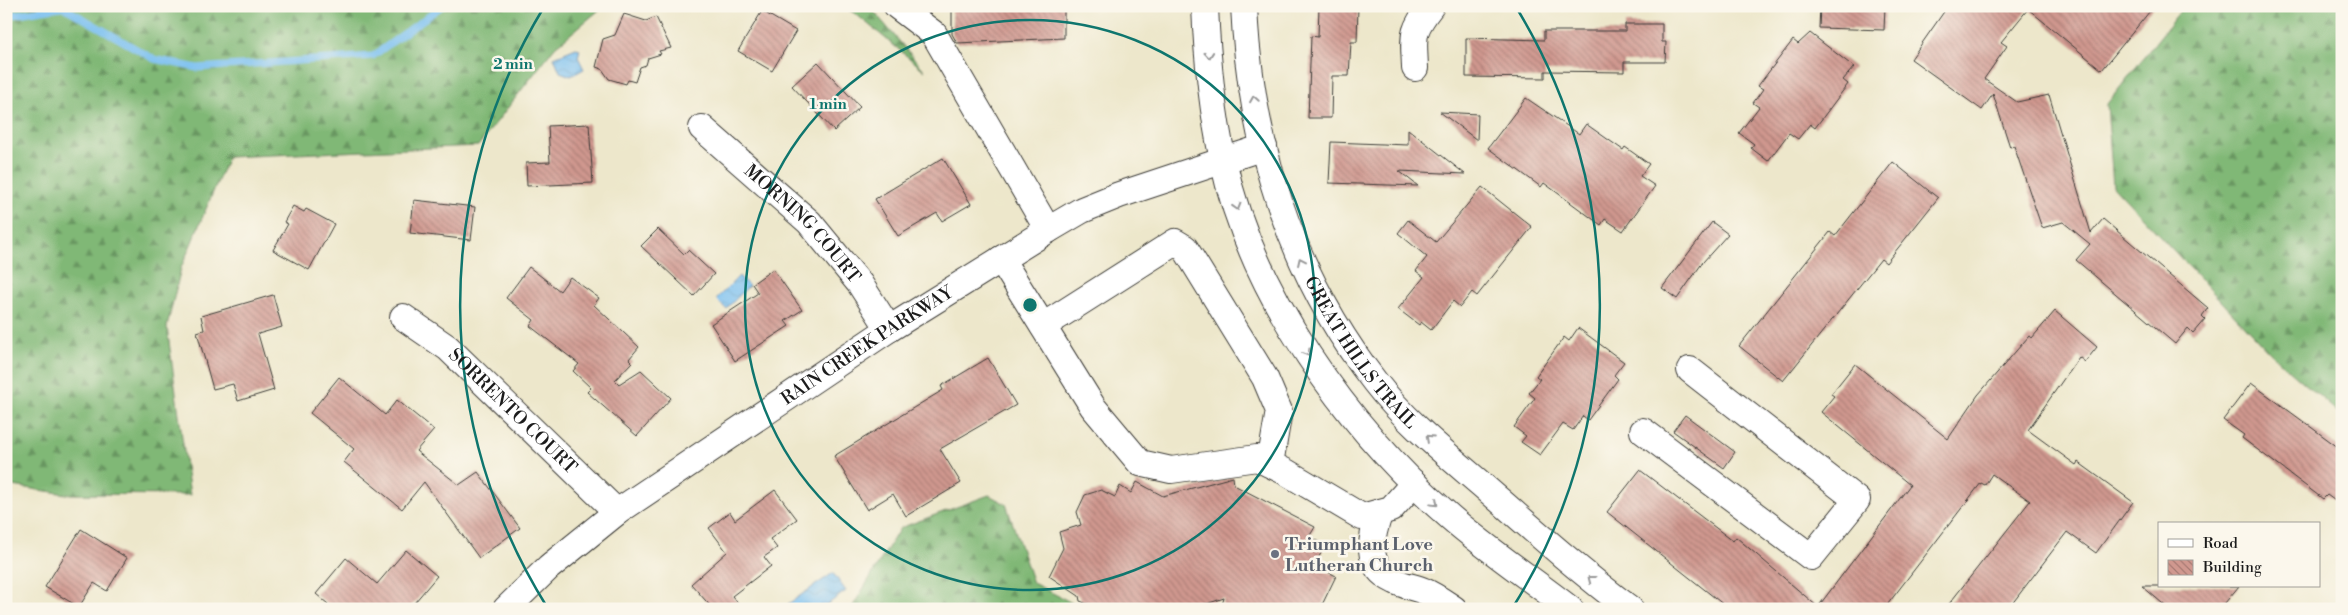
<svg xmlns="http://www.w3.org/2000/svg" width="2348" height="615" viewBox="0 0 2348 615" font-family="'Libre Bodoni',serif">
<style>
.forest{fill:url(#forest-firs);stroke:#4e6a49}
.water{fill:url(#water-waves);stroke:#4a6e86}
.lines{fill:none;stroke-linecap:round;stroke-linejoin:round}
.stream{stroke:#79bff0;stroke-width:7}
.building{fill:url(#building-back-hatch)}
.minor-casing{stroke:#3b3a36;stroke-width:28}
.minor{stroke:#fff;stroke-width:26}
.oneway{stroke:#999}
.ring{fill:none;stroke:#0f766e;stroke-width:2.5}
.worship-dot{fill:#6b7280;stroke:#fbf7ec;stroke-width:2}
.labels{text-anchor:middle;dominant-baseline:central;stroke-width:5;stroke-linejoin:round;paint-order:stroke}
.street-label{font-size:18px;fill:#1c1c1c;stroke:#fbf7ec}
.worship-label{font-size:18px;font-weight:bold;fill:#5b616d;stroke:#fbf7ec;text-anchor:start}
.centre{fill:#0f766e;stroke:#fbf7ec;stroke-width:2.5}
.ring-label{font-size:15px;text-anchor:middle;font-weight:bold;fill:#0f766e;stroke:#fbf7ec;stroke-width:5;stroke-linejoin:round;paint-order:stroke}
</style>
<defs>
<pattern id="forest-firs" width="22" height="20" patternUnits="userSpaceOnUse" patternTransform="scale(1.25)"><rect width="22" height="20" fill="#80b876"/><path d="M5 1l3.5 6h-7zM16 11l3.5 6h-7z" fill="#689560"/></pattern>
<pattern id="water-waves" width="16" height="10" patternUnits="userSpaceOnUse" patternTransform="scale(1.25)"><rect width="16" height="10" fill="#79bff0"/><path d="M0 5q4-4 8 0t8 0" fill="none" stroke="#68a4cd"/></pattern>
<pattern id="building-back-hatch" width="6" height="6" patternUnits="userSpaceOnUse" patternTransform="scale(1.25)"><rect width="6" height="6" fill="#d0988f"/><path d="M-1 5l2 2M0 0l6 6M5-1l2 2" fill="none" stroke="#a87b74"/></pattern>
</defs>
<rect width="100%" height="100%" fill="#fbf7ec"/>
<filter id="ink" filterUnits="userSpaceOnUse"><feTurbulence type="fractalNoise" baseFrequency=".02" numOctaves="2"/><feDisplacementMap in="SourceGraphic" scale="10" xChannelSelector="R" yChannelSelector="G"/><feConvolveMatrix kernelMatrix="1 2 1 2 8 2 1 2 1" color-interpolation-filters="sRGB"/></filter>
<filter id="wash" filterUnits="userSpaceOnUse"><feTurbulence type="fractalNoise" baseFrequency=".0096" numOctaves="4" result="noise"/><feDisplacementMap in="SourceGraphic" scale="20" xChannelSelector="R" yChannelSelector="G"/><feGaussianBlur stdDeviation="1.12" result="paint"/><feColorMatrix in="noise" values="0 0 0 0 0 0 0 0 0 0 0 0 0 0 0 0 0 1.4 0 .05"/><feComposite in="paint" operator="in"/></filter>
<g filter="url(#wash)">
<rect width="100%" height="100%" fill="#ede7cb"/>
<g class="forest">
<polygon points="6,6 604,6 555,47 478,146 228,157 181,268 167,327 190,495 66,494 6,485"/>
<polygon points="843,6 869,6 925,71 857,15"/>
<polygon points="2184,6 2342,6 2342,416 2271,354 2113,186 2107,104"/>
<polygon points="989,495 1006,504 1033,583 1084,609 851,609 900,528"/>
</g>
<g class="water">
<polygon points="576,48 580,49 578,57 584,69 571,76 560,72 554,57"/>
<polygon points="739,276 749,286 726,309 716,299"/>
<polygon points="833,573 846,591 821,609 800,609 797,605 792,609 788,604"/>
</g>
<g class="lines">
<g class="stream">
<polyline points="65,8 154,59 197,68 373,56 442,6"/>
<polyline points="6,16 67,6"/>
</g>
</g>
<g id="blocks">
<g class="building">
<polygon points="952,6 1064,6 1064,38 957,43 952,34"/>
<polygon points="1319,6 1358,6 1357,42 1351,42 1349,76 1332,76 1331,118 1308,118 1311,36 1318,37"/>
<polygon points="1820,6 1885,6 1884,30 1819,28"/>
<polygon points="1948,6 2154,6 2102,70 2028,9 2001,42 2007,46 1984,79 2017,102 2049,95 2091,233 2103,219 2208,308 2202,316 2205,319 2193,333 2188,328 2175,344 2076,260 2090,244 2063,222 2042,228 2014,146 2010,147 1993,94 1982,110 1911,59"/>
<polygon points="762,11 796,31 772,71 738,51"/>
<polygon points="624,14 646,21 656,17 671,48 659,51 661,54 648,58 646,65 640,67 635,82 628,80 626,84 609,79 602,69 596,67 603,39 615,35"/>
<polygon points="1625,24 1662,24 1662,42 1666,42 1665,62 1624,62 1624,72 1545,71 1545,78 1466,77 1466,38 1544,40 1544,31 1625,31"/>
<polygon points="1810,33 1854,67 1843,80 1848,84 1815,128 1810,124 1798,139 1789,133 1768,161 1751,148 1754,144 1739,133 1759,107 1753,103 1763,89 1758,86 1793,40 1798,44"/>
<polygon points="818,62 860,107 834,131 792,86"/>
<polygon points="1526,98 1579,134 1586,124 1623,150 1625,147 1649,164 1640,176 1655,186 1623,231 1605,219 1601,225 1544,183 1541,187 1488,148"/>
<polygon points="1440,112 1478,114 1477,140"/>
<polygon points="589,124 593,183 527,186 526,163 550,162 548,126"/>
<polygon points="1408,129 1465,174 1399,171 1418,186 1329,183 1331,142 1408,145"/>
<polygon points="943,158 971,204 942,221 937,213 898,236 875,199"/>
<polygon points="1893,162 1938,198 1886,263 1881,259 1783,381 1739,346 1830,232 1835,236"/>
<polygon points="1482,187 1532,227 1477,296 1472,292 1460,307 1453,301 1431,330 1421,322 1419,325 1398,309 1424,277 1416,271 1427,257 1398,233 1408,220 1436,242"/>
<polygon points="414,200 475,207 471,240 410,233"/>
<polygon points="293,206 304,212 306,209 334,224 309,270 273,250 288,224 284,222"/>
<polygon points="1712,222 1728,234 1703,262 1677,299 1662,288"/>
<polygon points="658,229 684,254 688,250 714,274 694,296 641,246"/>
<polygon points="529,267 560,291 570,277 599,298 594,305 639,347 629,359 632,362 615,380 619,384 641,370 671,398 637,436 587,392 591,388 573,371 579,364 530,326 534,320 506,298"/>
<polygon points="773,269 802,310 785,321 789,326 735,361 711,324 758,293 752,284"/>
<polygon points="273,295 282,327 258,334 274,390 238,401 233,384 213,389 197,332 204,330 201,316"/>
<polygon points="2055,311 2097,347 2085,362 2079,357 2028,430 2076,465 2078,462 2133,502 2096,553 2067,532 2008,609 1945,609 2030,501 1992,474 1985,485 1981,483 1884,609 1729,609 1607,512 1640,470 1733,541 1736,537 1818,607 1910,485 1821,412 1834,396 1831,394 1855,364 1948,439 1978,395 2029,336 2032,338"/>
<polygon points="1578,328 1624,362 1614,375 1618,379 1588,420 1583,416 1573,430 1563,424 1540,455 1521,442 1526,436 1514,427 1535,398 1529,393 1540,379 1536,376 1564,337 1569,341"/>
<polygon points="988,358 1016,405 940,449 961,483 906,516 893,494 867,510 834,456 943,390 941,386"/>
<polygon points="339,377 385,415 397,400 434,430 416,451 459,485 478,472 520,528 479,558 424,482 402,509 344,462 354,449 310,413"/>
<polygon points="2251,383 2342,450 2342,506 2327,495 2323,499 2242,438 2244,435 2223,420"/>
<polygon points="1685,415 1735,452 1724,468 1673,431"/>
<polygon points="1233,477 1234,485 1315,527 1309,537 1325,545 1315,565 1336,576 1320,609 1221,609 1224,598 1192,609 1099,609 1080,601 1079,596 1049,576 1063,548 1059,532 1081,525 1077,512 1085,495 1101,490 1115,497 1120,486 1131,493 1137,482 1163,496"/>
<polygon points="775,490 797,519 770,539 777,548 764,557 771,566 732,596 743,609 713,609 691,584 727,552 709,528 730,512 735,520"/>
<polygon points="81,529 127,558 107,591 94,583 79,607 45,587"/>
<polygon points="406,550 437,576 409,609 334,609 316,594 346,558 377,584"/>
<polygon points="2142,586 2239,586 2220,609 2169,609"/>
</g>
</g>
</g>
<g filter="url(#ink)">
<use href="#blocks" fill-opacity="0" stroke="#3b3a36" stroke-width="1"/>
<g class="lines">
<defs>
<g id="minor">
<polyline points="897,6 934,34 1048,230"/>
<path d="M1205,6C1207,57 1212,110 1223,160C1251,294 1348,428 1450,517C1488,550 1530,578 1570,609"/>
<path id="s1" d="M1244,6C1250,143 1291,274 1375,382C1405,421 1445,453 1482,485C1530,527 1578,570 1630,609"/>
<path d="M1415,68C1414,36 1410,33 1431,6"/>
<path id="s2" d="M702,128L809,222L860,284L889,329"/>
<polyline points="1001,259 1093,407 1140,463 1171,470 1257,458 1286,472 1362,517 1391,509 1414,483"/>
<path id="s3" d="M403,317L448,348L617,512"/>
<polyline points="1043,326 1175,242 1185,248 1265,378 1279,411 1270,464"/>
<polyline points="1643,431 1811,557 1857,500 1690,370"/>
<path d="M1380,512C1371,537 1363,567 1395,581C1404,586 1415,587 1424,591C1434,595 1445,603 1454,609"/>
<path id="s4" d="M506,609L549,567L617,512L889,329L1048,230L1082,210L1119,195L1264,147"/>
</g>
</defs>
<use href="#minor" class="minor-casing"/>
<use href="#minor" class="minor"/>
</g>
<defs><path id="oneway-chevron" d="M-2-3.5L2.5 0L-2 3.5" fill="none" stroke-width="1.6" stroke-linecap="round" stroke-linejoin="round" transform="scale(1.25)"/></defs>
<g class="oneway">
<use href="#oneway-chevron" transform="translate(1209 55) rotate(85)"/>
<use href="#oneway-chevron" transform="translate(1254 99) rotate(-99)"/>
<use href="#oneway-chevron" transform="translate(1237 207) rotate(73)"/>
<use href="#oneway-chevron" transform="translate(1301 261) rotate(-115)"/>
<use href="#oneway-chevron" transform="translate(1307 353) rotate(59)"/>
<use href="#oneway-chevron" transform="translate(1429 438) rotate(-137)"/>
<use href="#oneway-chevron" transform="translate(1435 503) rotate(43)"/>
<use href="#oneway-chevron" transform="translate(1591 579) rotate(-142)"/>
</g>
</g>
<g class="ring">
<circle cx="1030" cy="305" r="285"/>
<path d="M547 607A570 570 0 0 1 544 7M1516 7A570 570 0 0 1 1513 607"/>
</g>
<circle class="worship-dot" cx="1275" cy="554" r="5"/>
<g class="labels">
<g class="street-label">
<text stroke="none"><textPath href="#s2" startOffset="139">MORNING COURT</textPath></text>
<text stroke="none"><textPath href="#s4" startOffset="448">RAIN CREEK PARKWAY</textPath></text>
<text stroke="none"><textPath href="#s1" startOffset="372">GREAT HILLS TRAIL</textPath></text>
<text stroke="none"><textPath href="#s3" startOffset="145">SORRENTO COURT</textPath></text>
</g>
<g class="worship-label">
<text x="1285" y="544">Triumphant Love<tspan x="1285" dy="21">Lutheran Church</tspan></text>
</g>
</g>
<circle cx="1030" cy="305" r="8" class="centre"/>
<g class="ring-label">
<text x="513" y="69">2 min</text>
<text x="828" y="109">1 min</text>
</g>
<rect width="2348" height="615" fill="none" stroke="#fbf7ec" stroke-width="25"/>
<rect x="2158" y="522" width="162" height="65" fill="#fbf7ec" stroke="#a29f99"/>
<rect x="2168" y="539" width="25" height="8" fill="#ffffff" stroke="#a29f99"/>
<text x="2203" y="548" font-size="15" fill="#1c1c1c">Road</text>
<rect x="2168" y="560" width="25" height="15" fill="url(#building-back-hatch)" stroke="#a29f99"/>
<text x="2203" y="572" font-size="15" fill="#1c1c1c">Building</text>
</svg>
